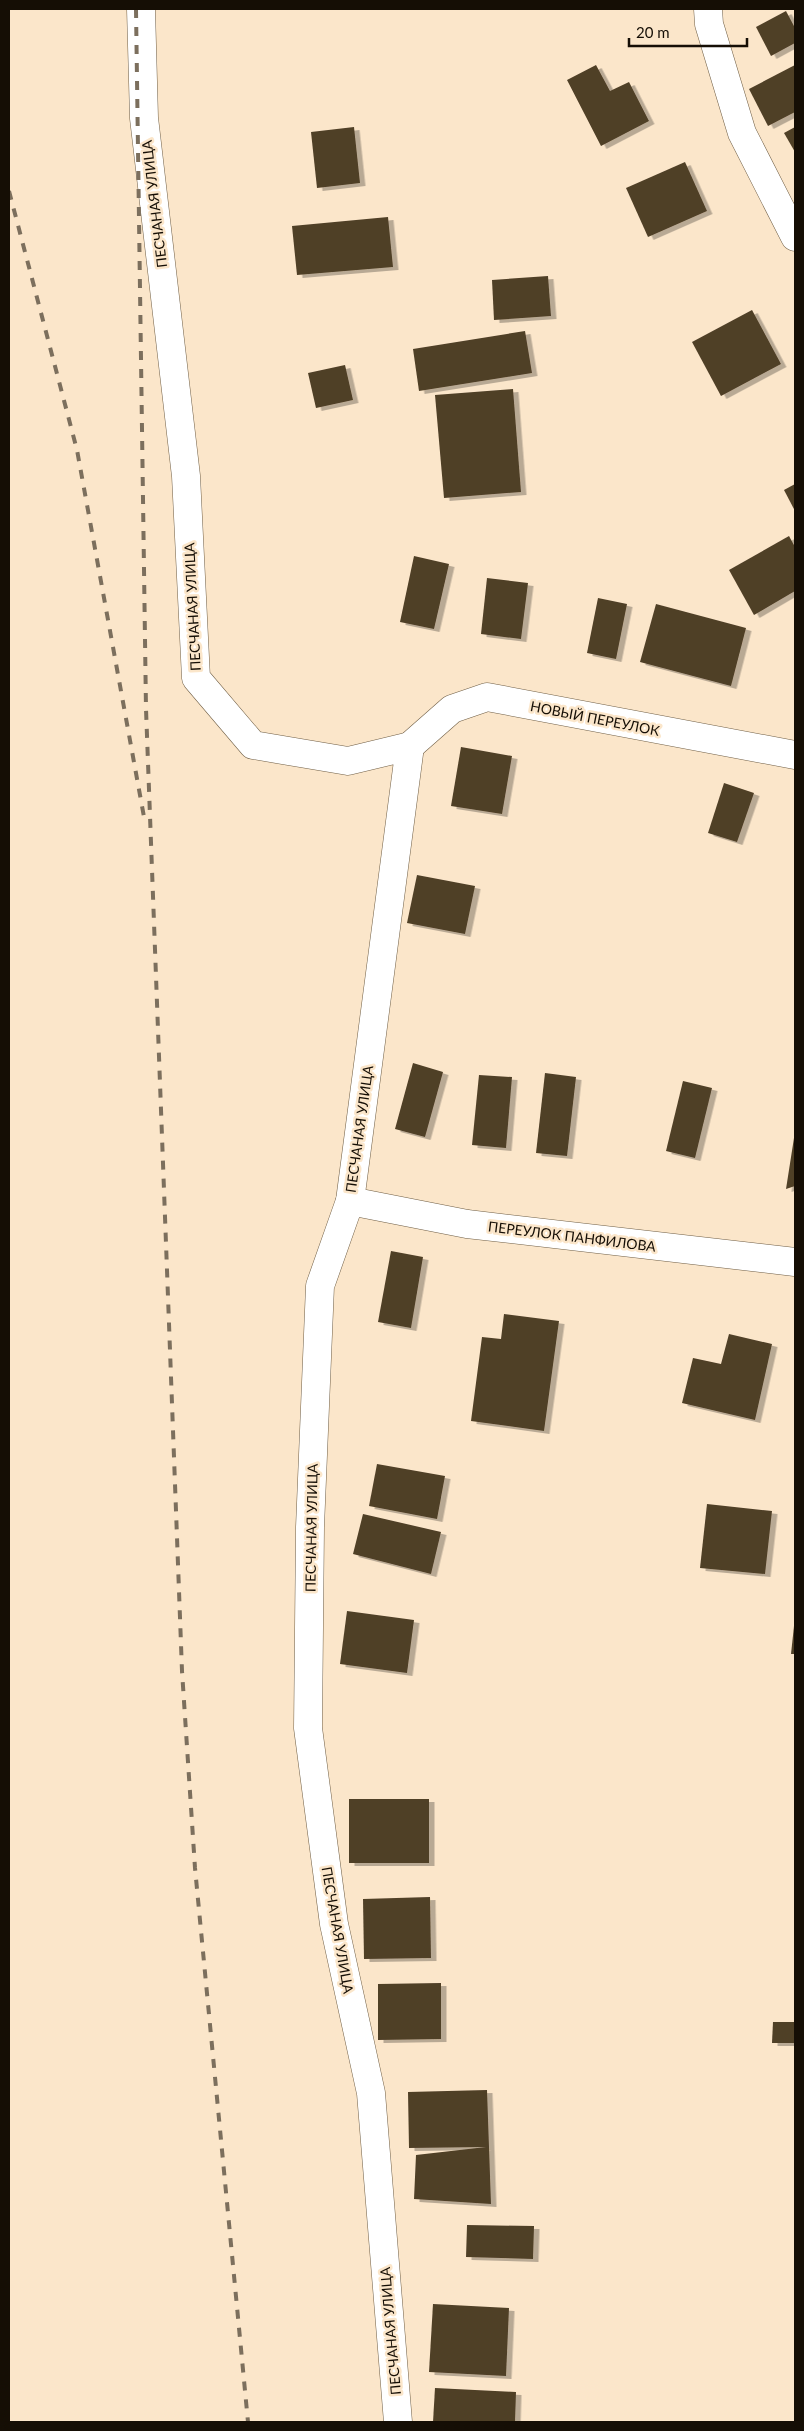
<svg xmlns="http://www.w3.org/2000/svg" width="804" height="2431" viewBox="0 0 804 2431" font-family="Lato,sans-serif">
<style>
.building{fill:#4f3f27;filter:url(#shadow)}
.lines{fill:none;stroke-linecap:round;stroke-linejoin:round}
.street-casing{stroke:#705f46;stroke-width:29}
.secondary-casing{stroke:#705f46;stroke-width:29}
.street{stroke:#fff;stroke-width:28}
.secondary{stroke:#fff;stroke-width:28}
.rail{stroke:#7c6f5d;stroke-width:4;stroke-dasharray:9 9;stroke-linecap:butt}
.labels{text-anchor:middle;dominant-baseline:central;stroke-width:5;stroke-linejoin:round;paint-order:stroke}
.street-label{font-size:14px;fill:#150e05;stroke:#fbe6ca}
</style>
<defs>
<filter id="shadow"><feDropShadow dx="5.5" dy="3" stdDeviation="0" flood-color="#0004"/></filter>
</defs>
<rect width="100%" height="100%" fill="#fbe6ca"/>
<g class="building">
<polygon points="786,11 795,28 795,43 771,56 756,27"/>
<polygon points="596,65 610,91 629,82 649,121 601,146 567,80"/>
<polygon points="795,65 795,112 768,126 749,89"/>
<polygon points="354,127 360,183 317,188 311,132"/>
<polygon points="795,127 795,152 784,133"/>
<polygon points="685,162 707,211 648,237 626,188"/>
<polygon points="388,217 393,267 297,275 292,226"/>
<polygon points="548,276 551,316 494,320 492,280"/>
<polygon points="752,310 781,364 721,396 692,342"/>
<polygon points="525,331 532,373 419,391 413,349"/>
<polygon points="345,365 353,400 316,408 308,373"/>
<polygon points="513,389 521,492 444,498 435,395"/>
<polygon points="795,484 795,511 784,490"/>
<polygon points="789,536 795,547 795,591 754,615 729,570"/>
<polygon points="414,556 449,564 434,629 400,622"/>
<polygon points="487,578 528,583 521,639 481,634"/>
<polygon points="598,598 627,604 616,659 587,653"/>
<polygon points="656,604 746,628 731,686 640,662"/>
<polygon points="461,747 512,756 502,814 451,806"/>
<polygon points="724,783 754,793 737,842 708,833"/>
<polygon points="417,875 475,886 465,934 407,923"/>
<polygon points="413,1063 443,1072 425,1137 395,1129"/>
<polygon points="545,1073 576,1077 567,1156 536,1153"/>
<polygon points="479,1075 512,1077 506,1148 472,1145"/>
<polygon points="683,1081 712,1088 695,1158 666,1151"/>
<polygon points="794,1138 795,1186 786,1189"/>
<polygon points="391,1251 423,1257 411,1328 378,1322"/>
<polygon points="504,1314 559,1321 544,1431 471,1421 482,1337 501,1339"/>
<polygon points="729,1334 772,1344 755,1420 682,1403 693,1358 721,1364"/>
<polygon points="377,1464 445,1476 437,1519 369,1506"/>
<polygon points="707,1504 772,1511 765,1574 700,1568"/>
<polygon points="363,1514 441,1532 431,1574 353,1554"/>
<polygon points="347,1611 414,1620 407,1673 340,1664"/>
<polygon points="794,1626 795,1626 795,1654 791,1654"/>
<rect x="349" y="1799" width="80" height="64"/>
<polygon points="430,1897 431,1958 364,1959 363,1899"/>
<polygon points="441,1983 441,2039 378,2040 378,1984"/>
<polygon points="773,2022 795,2022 795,2043 772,2043"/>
<polygon points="487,2090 491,2204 414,2199 416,2155 486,2147 409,2148 408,2092"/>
<polygon points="467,2225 534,2226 533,2259 466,2257"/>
<polygon points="433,2304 509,2308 506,2376 429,2372"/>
<polygon points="435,2388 516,2392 515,2422 433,2422"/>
</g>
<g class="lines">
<defs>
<g id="street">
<polyline points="141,9 144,118 186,476 196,678 253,745 348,761 410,746 350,1201"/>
<polyline points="708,9 709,24 742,133 795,237"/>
<polyline points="410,746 452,709 487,697 795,755"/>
</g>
<polyline id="secondary" points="398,2422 371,2093 334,1924 308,1728 310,1527 320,1286 350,1201 467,1224 795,1262"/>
</defs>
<use href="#street" class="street-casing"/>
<use href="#secondary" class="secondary-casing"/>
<use href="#street" class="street"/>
<use href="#secondary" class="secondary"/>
<g class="rail">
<polyline points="136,9 146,709 182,1671 195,1868 248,2422"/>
<polyline points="9,191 77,450 144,817"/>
</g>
</g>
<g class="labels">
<g class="street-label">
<text transform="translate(154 204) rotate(-97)">ПЕСЧАНАЯ УЛИЦА</text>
<text transform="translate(192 607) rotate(-93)">ПЕСЧАНАЯ УЛИЦА</text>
<text transform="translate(595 718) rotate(11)">НОВЫЙ ПЕРЕУЛОК</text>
<text transform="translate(359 1129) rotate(-82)">ПЕСЧАНАЯ УЛИЦА</text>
<text transform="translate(572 1236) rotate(7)">ПЕРЕУЛОК ПАНФИЛОВА</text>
<text transform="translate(311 1528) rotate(-89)">ПЕСЧАНАЯ УЛИЦА</text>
<text transform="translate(338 1930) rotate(80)">ПЕСЧАНАЯ УЛИЦА</text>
<text transform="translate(390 2331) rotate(-95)">ПЕСЧАНАЯ УЛИЦА</text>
</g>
</g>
<rect width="804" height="2431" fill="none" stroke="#150e05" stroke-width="20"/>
<path d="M629 38v8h118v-8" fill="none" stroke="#150e05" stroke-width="2.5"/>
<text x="636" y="38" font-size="15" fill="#150e05" stroke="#fbe6ca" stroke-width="4" paint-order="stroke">20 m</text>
</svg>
